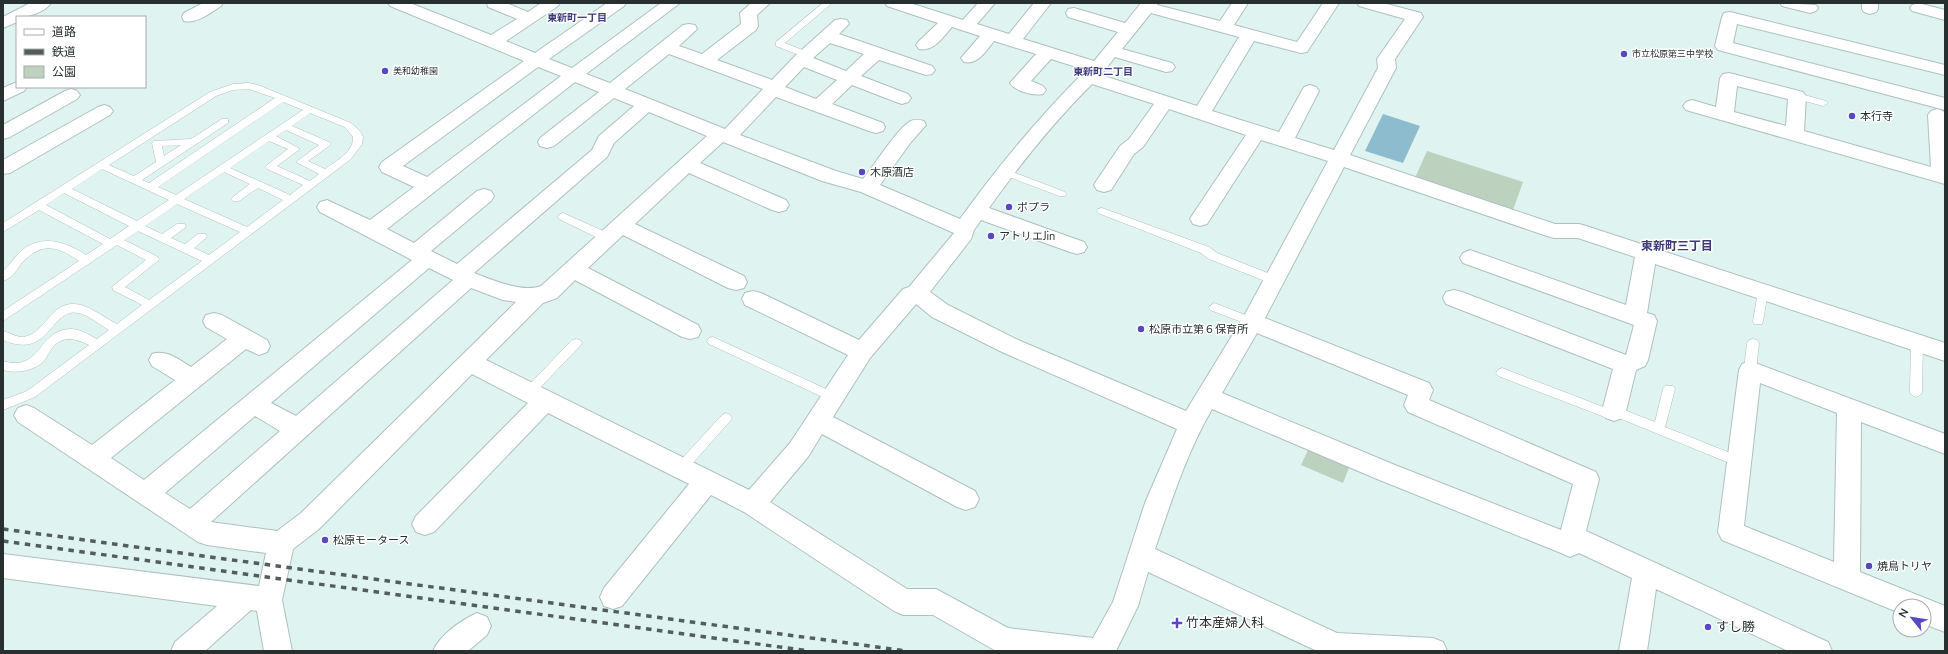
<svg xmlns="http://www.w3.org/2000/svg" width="1948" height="654" viewBox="0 0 1948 654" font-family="'Nunito Sans','Noto Sans JP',sans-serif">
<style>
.green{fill:#bcd1be}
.water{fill:#8ebccf}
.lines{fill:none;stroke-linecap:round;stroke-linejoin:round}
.lane-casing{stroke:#aec1bf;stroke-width:1}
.street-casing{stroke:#aec1bf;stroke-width:2}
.lane{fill:#fff;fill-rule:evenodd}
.street{fill:#fff;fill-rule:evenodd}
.rail{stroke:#525d5c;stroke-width:3.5;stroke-dasharray:5.5 5.5;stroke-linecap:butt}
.poi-dot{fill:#5649c1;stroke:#fff;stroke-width:1.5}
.labels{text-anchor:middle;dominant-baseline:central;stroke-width:3;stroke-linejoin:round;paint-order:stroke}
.far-poi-label{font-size:9px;fill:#28302f;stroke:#fff;text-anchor:start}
.far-neighbourhood-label{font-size:10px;font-weight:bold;fill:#3d3a77;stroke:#fff}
.poi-label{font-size:11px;fill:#28302f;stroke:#fff;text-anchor:start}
.neighbourhood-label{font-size:12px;font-weight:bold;fill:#3d3a77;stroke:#fff}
.near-poi-label{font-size:13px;fill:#28302f;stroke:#fff;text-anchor:start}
</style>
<rect width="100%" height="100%" fill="#dff3f1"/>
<g class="green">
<polygon points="1427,151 1523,182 1513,210 1415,178"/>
<polygon points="1309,448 1350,465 1343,483 1301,465"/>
</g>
<polygon class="water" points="1383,114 1420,126 1403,163 1365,151"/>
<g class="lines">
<defs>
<g id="lane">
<polygon points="823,3 832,3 785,43 810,53 810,57 804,57 776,46 776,42"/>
<path d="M249,83L258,85L351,123L360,131L363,137L362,144L351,159L35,397L3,410V400L27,391L89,345C73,337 59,335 49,353C47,355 46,359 44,361C34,371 16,374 3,370V361C42,373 37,329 71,329C80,329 89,335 97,339L109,330C100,325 90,316 79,313C50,306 51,361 3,340V331C11,333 18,339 27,336C48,330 51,298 81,305C94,309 105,318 117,324L142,305L113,290L112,287L146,260L117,245L3,321V311L79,261C56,245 41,242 21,264C16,271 12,278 3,281V271C9,266 14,258 20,252C41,233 66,242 86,255L103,244L39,210L3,232V223L210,92L233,84ZM249,89L275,98L149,183L142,180L228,123V119H222L191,139L154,141L152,143L156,162L134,176L109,165L216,96L233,90ZM283,102L303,110L176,195L158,187ZM310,113L345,127L353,137C354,152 336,161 325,169L308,161L329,146L331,144L329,142L292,126ZM286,130L319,145L296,162L319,174L310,181L277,166L300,149L276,136ZM269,141L288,149L267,165L265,167L267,169L303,185L290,195L230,168ZM181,145L164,156L162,146ZM102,169L169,200L137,221L72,189ZM224,172L250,184L233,197L231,199L233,201H239L258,188L283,200L247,227L184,199ZM64,193L129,226L110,239L46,205ZM177,204L240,232L209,255L194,248L207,237L206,234H198L185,244L171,238L186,227L185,224H177L162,234L145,226ZM138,231L202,261L149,300L125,287L159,260L158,257L124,240Z"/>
<polygon points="1797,93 1826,101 1828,103 1823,106 1794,98 1793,96"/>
<polygon points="1005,169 1065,192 1067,194 1065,196 1059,196 1002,174 1000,172"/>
<polygon points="1102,208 1209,247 1217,253 1278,277 1279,280 1278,283 1270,283 1209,259 1201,253 1098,213 1097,211 1098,209"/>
<polygon points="563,213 612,235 613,238 608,242 604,241 559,219 558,217 559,215"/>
<polygon points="1763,288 1768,292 1763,321 1762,324 1754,324 1753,321 1758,292"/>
<polygon points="1214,303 1256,319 1257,322 1256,325 1252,326 1210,310 1209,307"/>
<polygon points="713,337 837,394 839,397 837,400 833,402 829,400 709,344 707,341 709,338"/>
<polygon points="576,339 580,340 582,343 580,346 533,395 529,397 525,395 523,392 525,389 572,340"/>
<polygon points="1753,339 1757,340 1759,343 1756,370 1754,373 1746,373 1744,370 1747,343 1749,340"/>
<polygon points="1917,339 1921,340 1923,343 1922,392 1920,395 1916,397 1912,395 1910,392 1911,343 1913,340"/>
<polygon points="1502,368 1606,408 1614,406 1655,422 1663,389 1665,386 1673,386 1675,389 1665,427 1743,458 1745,462 1743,466 1739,467 1614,416 1606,418 1602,416 1498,376 1496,373 1498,370"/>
<polygon points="726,413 730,415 732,418 730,421 685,472 681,473 677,472 675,468 677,464 722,415"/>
</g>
<g id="street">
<path d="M30,3H51C44,13 28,17 17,17V22L3,28V17Z"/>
<path d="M203,3H223L221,6C210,13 197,24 184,21L182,17L184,13Z"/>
<path d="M388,3H410L491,35L517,19L488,7L487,3H506L528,12L541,3H560L558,6L506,41L535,53L607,3H626L624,6L549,59L572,68L661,3H680L586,74L610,83L683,25L689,24L695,25L697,29L679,46L702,54L741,24L740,13L751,3H770L757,15L758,26L756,30L717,60L772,80L795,56L835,20L841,19L847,20L849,24L839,34L932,66L935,70L932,74L926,75L879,60L861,76L908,94L911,98L908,102L902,104L896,102L852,85L832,104L883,123L885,127L883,131L876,133L869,131L776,97L740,135L836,171L863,179C874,166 898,127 911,121C916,119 919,120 924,121L926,125L911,142L880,185L960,219C998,166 1040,116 1086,70L1051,59L1031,81L1043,86L1046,90L1043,94C1034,96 1016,92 1010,83L1036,54L994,41C986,51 978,65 964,62L961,58L980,36L952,27C943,37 934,52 919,49L916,45L919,41L938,23L887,6L885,3H910L963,20L978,3H995L977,24L1009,34L1034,3H1051L1023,39L1094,61L1118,32L1068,17L1066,13L1068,9L1074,8L1125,23L1141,3H1158L1157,5L1220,21L1232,3H1248L1234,25L1297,42L1323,3H1339L1307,52L1301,53L1254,41L1212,111L1279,132L1304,87L1310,85L1316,87L1319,91L1295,138L1334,150L1378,68L1377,59L1405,19L1359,6L1357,3H1383L1421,13L1423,17L1395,59L1396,68L1350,155L1555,224H1579L1586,226L1945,343V361L1655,264L1647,313L1654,315L1657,321L1648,360L1645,366L1636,370L1626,411L1622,418L1614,421L1606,418L1602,411L1613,369L1446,304L1443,298L1446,292L1454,290L1462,292L1626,355L1634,325L1463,263L1460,258L1463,253L1470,250L1626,305L1635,257L1578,238H1554L1547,236L1344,167L1265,318L1429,383L1433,390L1429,400L1596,472L1599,479L1586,531L1828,642L1832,651H1788L1656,589L1647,651H1619L1632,578L1579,553L1570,557L1561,553L1377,479L1212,409C1187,452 1171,502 1155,549L1337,633L1433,638L1443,642L1447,651H1317L1148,572L1138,606L1116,651H996L933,615H903L894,611L744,512L711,495L622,606L613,609L604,606L600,597L604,588L689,484L548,413L434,532L425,535L416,532L412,524L416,516L528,403L472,374L319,529L293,549L282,600L292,651H264L257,611L251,610L205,651H171L175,642L217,606L3,578V554L259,586L266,553L207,545L198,542L18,422L14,415L18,408L26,405L34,408L92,445L175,380L152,366L149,360L152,354C167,349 179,360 191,367L227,339L206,327L203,321L206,315L214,313L222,315L267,340L270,346L267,352L259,355L246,349L111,458L144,480L412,260L320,212L317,207L320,202L327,200L370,220L414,187L382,172L379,167L382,162L524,61L390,6ZM1151,13L1239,37L1197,106L1101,75L1115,57L1166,72L1172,71L1175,67L1172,63L1122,49ZM830,43L864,54L846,71L813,58ZM669,54L763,89L725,129L625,89ZM538,67L561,76L427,177L403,166ZM804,67L837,80L816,99L785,87ZM575,82L599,92L540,138L538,142L540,146L547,148L554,146L614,98L634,106L599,136L592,150L457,264L431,251L491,201L494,196L491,191L484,189L477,191L414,243L387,229ZM1092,84L1154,104L1129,139L1120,146L1097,180L1094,185L1097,190L1104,192L1111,190L1134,154L1143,147L1169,109L1246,135L1193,214L1190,219L1193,224L1200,226L1207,224L1261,140L1328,161L1244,316L1186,411L1018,340L948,305L930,292L971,239L974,230L981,220L1070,252L1077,254L1084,252L1087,247L1084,242L989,208C1020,164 1054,122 1092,84ZM649,112L707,136L541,286C523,293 492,280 474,273L607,157L614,143ZM723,142L822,181L861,192L954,233L909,287L903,289L859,340L761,293L753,291L745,293L742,299L745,305L848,355L790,443L749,490L486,360L543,303L557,298L575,280L682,337L690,339L698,337L701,331L698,325L588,268L623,235L728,288L736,290L744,288L747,282L744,276L635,224L689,173L772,210L779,212L786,210L789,205L786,200L700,163ZM429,268L453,280L296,416L271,403ZM471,288L503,300L516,302L301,513L277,531L211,522ZM916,304L932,317L1002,352L1177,429L1145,503L1113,602L1093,638L1008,628L936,589H907L770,502L808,457L822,434L957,507L966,510L975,507L979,499L975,491L833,417L870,358ZM1257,333L1408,395L1404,405L1408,412L1573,484L1561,530L1395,465L1222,393ZM255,416L280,431L190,509L165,493Z"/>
<polygon points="1780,3 1816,5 1818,8 1816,11 1810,13 1782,6"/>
<polygon points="1862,3 1878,3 1878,9 1876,12 1870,14 1864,12 1862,9"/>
<polygon points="1918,3 1945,10 1945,20 1912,11 1910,8 1912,5"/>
<polygon points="1730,12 1945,65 1945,75 1737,24 1733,43 1945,98 1945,110 1718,50 1715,46 1722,17 1724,13"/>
<path d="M1729,73L1803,92L1806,96L1804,131L1931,167L1928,115L1931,111L1937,109L1943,111L1945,113V184L1686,110L1683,106L1686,102L1692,100L1716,107L1720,78L1723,74ZM1737,86L1788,99L1786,126L1734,112Z"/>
<polygon points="17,82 17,87 27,87 24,91 3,101 3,88"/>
<polygon points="71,89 77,91 80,95 77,99 10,137 3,139 3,125 65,91"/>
<polygon points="104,105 110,107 113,111 110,115 10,173 3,174 3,160 98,107"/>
<path d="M1750,361L1945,434V454L1861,422L1860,572L1945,606V632L1924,624V606H1900V613L1722,540L1718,532L1739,370L1742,364ZM1760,383L1837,413L1834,562L1744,526Z"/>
<path d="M477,613L487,617L491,626L487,635L468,651H433C440,635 461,620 477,613Z"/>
</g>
</defs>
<use href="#lane" class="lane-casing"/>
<use href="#street" class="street-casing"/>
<use href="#lane" class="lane"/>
<use href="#street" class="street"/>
<g class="rail">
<polyline points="3,529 907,651"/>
<polyline points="3,541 809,651"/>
</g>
</g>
<g class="poi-dot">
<circle cx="1624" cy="54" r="4"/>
<circle cx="385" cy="71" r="4"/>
<circle cx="1852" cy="116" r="4"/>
<circle cx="862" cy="172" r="4"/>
<circle cx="1009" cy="207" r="4"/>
<circle cx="991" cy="236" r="4"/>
<circle cx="1141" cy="329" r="4"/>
<circle cx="325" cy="540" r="4"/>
<circle cx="1869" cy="566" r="4"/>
<path d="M1175 617h4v4h4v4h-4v4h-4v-4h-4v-4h4z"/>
<circle cx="1708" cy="627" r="4"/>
</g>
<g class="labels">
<g class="far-poi-label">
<text x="1632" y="54">市立松原第三中学校</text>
<text x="393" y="71">美和幼稚園</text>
</g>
<g class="far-neighbourhood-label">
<text x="577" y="18">東新町一丁目</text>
<text x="1103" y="72">東新町二丁目</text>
</g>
<g class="poi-label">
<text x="1860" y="116">本行寺</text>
<text x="870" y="172">木原酒店</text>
<text x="1017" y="207">ポプラ</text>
<text x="999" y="236">アトリエJin</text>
<text x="1149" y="329">松原市立第６保育所</text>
<text x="333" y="540">松原モータース</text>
<text x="1877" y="566">焼鳥トリヤ</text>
</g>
<g class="neighbourhood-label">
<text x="1677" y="246">東新町三丁目</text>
</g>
<g class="near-poi-label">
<text x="1186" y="623">竹本産婦人科</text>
<text x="1716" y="627">すし勝</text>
</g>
</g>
<rect width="1948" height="654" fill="none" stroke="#28302f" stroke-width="8"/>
<rect x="16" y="16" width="130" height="72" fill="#ffffff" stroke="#a9acac"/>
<rect x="24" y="29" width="20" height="6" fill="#ffffff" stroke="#a9acac"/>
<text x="52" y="36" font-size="12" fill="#28302f">道路</text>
<rect x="24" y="49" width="20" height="6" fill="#525d5c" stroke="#a9acac"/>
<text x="52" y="56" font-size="12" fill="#28302f">鉄道</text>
<rect x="24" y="66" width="20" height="12" fill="#bcd1be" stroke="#a9acac"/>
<text x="52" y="76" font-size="12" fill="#28302f">公園</text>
<g transform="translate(1912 618) rotate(300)"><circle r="19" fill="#ffffff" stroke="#a9acac"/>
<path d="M0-3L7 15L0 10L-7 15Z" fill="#5649c1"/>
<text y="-6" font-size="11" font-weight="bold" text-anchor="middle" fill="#28302f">N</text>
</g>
</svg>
